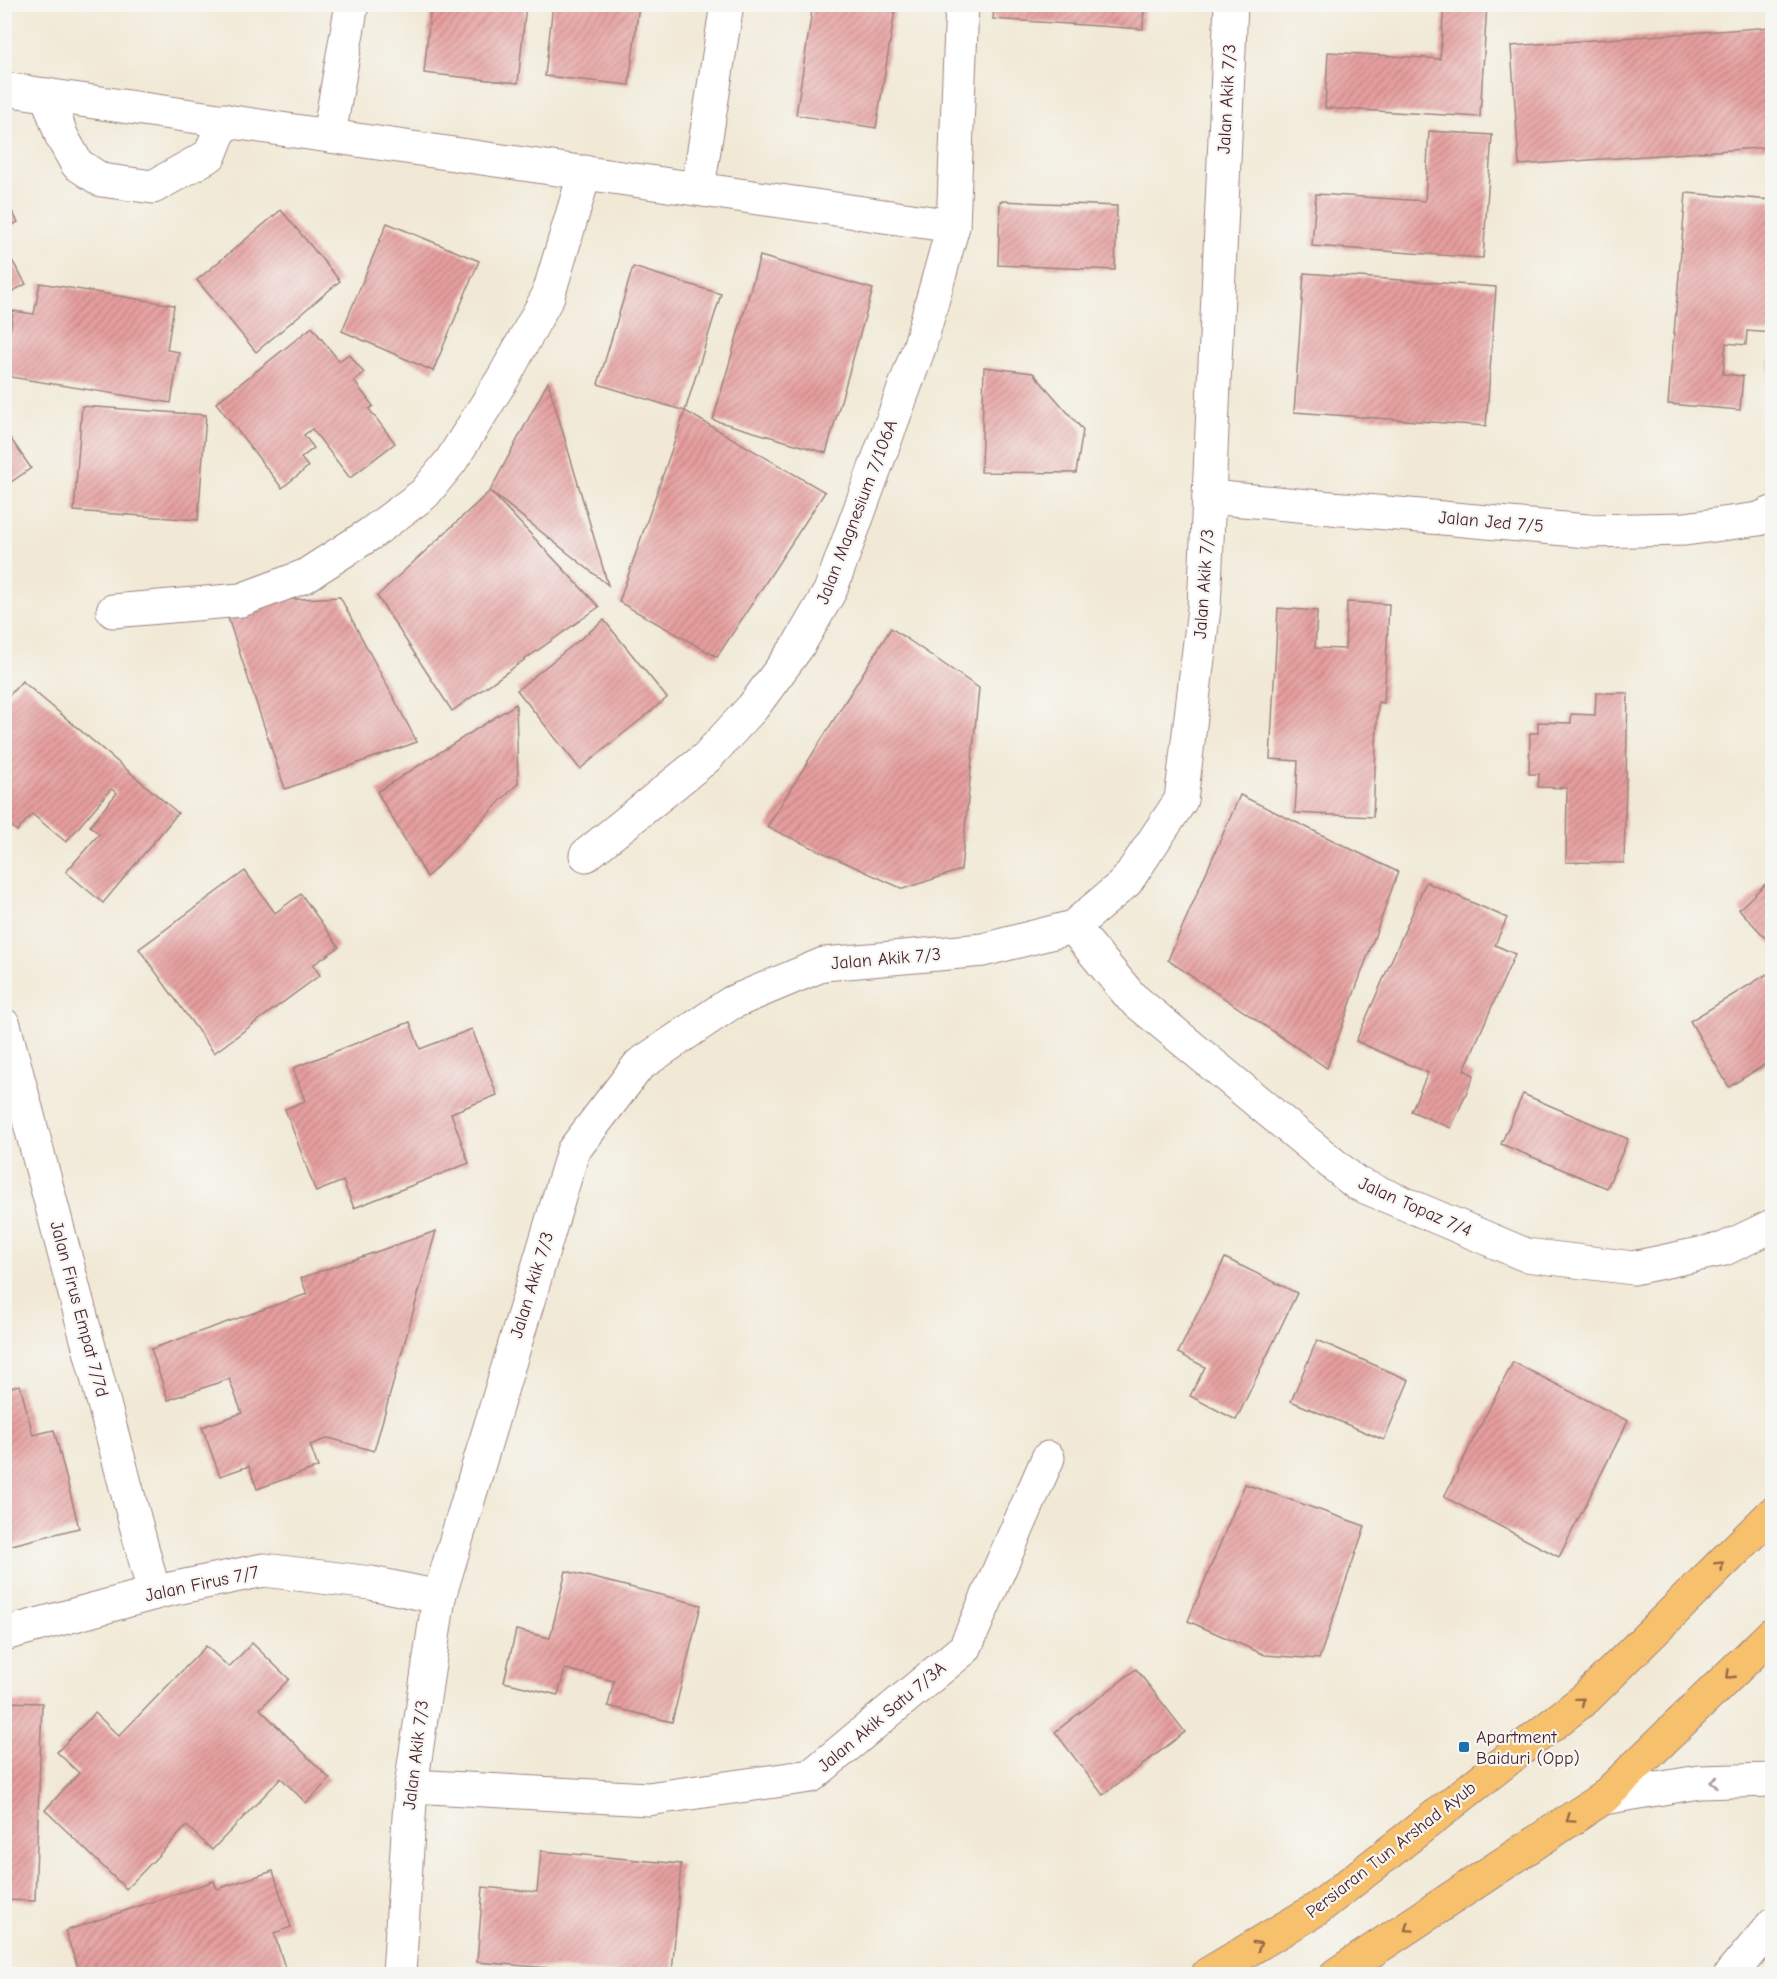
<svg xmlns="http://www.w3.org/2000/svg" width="1777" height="1979" viewBox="0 0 1777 1979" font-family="'Comic Neue',sans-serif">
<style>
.building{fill:url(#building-hatch)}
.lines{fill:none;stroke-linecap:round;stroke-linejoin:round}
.minor-casing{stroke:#9e8480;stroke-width:35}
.tertiary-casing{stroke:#9e8480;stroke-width:35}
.primary-casing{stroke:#9e8480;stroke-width:35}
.minor{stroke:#fff;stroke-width:33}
.tertiary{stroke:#fff;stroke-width:33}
.primary{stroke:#f7c06c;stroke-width:33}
.oneway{stroke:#986748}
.oneway2{stroke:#ae9aa0}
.poi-dot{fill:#1f6fb2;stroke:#f6f6f2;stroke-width:2}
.labels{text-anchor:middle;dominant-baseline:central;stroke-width:4.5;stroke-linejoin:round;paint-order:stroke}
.street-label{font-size:18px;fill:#4a1f2b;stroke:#f6f6f2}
.poi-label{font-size:18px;fill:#4a1f2b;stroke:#f6f6f2;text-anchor:start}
</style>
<defs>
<pattern id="building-hatch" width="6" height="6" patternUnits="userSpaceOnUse" patternTransform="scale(1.5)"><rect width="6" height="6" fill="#e69f9e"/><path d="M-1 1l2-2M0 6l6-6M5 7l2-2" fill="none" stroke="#bc8181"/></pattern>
</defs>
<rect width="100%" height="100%" fill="#f6f6f2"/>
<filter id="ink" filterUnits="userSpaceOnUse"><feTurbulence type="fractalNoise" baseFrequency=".0167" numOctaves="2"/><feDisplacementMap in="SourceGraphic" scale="12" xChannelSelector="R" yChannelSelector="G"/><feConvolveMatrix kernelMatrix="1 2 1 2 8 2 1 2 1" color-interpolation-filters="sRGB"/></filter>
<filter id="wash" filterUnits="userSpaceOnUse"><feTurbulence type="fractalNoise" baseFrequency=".008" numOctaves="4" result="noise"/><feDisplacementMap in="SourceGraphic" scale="24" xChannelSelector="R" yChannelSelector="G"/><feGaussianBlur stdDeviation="1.35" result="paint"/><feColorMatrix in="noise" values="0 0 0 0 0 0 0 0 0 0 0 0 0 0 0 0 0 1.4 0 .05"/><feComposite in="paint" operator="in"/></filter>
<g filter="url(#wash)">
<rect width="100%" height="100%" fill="#f1e9d5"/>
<g id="blocks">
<g class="building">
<polygon points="431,4 526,4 518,83 424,73"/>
<polygon points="553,4 639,4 629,85 545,76"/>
<polygon points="813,4 896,4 876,128 796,115"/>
<polygon points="994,4 1144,4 1143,29 993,19"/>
<polygon points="1444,4 1487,4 1480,117 1325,108 1328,52 1440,59"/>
<polygon points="1772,27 1772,147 1519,165 1511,46"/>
<polygon points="1429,131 1492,135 1483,258 1312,246 1316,194 1425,201"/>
<polygon points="1686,193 1772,200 1772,333 1747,331 1746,345 1726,343 1723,374 1743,376 1740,410 1668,404"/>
<polygon points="4,198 18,222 4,230"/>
<polygon points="1000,201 1117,206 1115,270 998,265"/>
<polygon points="281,210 340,281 256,352 197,280"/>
<polygon points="387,223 479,261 433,371 342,331"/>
<polygon points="4,247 26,284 4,296"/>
<polygon points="760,256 873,289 826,453 713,420"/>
<polygon points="633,267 721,294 685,411 825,492 717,657 619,602 685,411 598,384"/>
<polygon points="1304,273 1496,287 1486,426 1294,412"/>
<polygon points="40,283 174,305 167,350 179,352 171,403 4,376 13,311 34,314"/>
<polygon points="312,327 339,361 349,354 364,373 354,381 373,406 369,409 395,443 350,478 312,429 304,435 314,448 301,458 308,467 282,488 216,403"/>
<polygon points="1771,351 1772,351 1772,385 1768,384"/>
<polygon points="984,367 1033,373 1083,430 1076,473 981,472"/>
<polygon points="548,382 608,585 490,491"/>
<polygon points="82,406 206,415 198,520 74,511"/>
<polygon points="4,429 31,468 4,487"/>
<polygon points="490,491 599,607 452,711 377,596"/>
<polygon points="340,597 417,742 285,789 223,603"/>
<polygon points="1347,602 1389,604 1384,703 1378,702 1373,817 1295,813 1298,761 1270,759 1278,608 1317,611 1315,648 1345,649"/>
<polygon points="604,620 667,698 580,769 517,690"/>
<polygon points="891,628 979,688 961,870 903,889 767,827"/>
<polygon points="22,681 178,813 103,903 66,872 99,834 90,826 117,793 111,789 66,842 32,814 17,831 4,820 4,696 7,698"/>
<polygon points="1596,693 1628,693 1624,863 1566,862 1567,788 1538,787 1539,774 1529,774 1530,733 1538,733 1538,722 1571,723 1571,714 1595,715"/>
<polygon points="516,704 518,783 427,877 377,792"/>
<polygon points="1240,795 1398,872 1327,1068 1168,960"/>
<polygon points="245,871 275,913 301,894 339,947 313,965 320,975 214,1053 139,949"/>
<polygon points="1772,878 1772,945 1739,909"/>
<polygon points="1426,882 1507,918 1495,945 1515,954 1464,1070 1474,1075 1451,1128 1411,1111 1428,1073 1356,1041"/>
<polygon points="1767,974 1772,984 1772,1060 1729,1087 1690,1021"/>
<polygon points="410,1022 420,1049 472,1029 497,1095 451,1113 469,1163 354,1208 343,1181 316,1192 285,1109 305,1101 293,1068"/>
<polygon points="1523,1094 1628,1139 1607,1188 1501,1144"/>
<polygon points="436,1231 374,1451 329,1438 310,1445 318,1467 257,1489 249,1466 220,1476 202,1427 242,1413 229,1379 168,1400 151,1349 307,1294 301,1278"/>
<polygon points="1225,1258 1297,1293 1236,1420 1190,1396 1205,1367 1178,1353"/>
<polygon points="1317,1340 1409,1380 1384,1440 1291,1401"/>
<polygon points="1513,1362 1628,1421 1559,1557 1444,1497"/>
<polygon points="20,1385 33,1435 54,1430 79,1528 4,1547 4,1389"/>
<polygon points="1245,1484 1365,1526 1319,1659 1265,1655 1188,1621"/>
<polygon points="566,1571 701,1605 672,1722 608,1706 614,1681 565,1669 558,1695 504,1682 516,1630 550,1638"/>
<polygon points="252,1643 289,1679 260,1709 330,1779 306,1803 281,1778 212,1850 187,1826 126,1889 45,1810 79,1773 57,1752 95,1713 119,1736 206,1646 229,1667"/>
<polygon points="1136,1669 1185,1732 1103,1795 1055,1732"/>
<polygon points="4,1702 42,1703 35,1901 4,1900"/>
<polygon points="541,1851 681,1864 672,1974 622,1974 477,1962 483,1887 537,1892"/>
<polygon points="273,1871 291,1927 274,1933 287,1974 80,1974 65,1931 214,1881 217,1889"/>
</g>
</g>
</g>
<g filter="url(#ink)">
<use href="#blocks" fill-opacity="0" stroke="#9e8480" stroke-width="1.5"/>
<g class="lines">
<defs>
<g id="minor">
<polyline points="4,89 953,226"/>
<polyline points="47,95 62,137 77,164 101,180 153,187 210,155 224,120"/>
<polyline points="329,135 352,4"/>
<polyline points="698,188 727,4"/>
<polyline points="1209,497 1587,531 1685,529 1759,519 1772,513"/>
<polyline points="113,611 241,600 305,576 370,534 424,494 451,461 505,375 548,296 585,172"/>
<polyline points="586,855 706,758 753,707 798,646 830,591 920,345 953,226 962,4"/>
<polyline points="1073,927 1131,997 1356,1183 1526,1255 1633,1268 1724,1249 1772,1226"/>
<polyline points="4,1025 154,1593"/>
<polyline points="4,1634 166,1590 264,1570 371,1583 439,1597"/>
<polyline points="411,1786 648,1799 811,1776 965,1648 1048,1458"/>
<polyline points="1603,1798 1699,1782 1772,1780"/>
<polyline points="1731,1974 1772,1925"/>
</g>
<polyline id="tertiary" points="399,1974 411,1786 439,1597 573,1151 639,1065 731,1003 824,964 983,950 1073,927 1126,882 1181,800 1204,608 1231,4"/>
<g id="primary">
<polyline points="1208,1974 1317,1909 1586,1698 1772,1514"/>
<polyline points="1337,1974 1603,1798 1772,1634"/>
</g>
</defs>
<use href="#minor" class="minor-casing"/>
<use href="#tertiary" class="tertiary-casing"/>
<use href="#primary" class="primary-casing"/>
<use href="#minor" class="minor"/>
<use href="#tertiary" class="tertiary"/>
<use href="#primary" class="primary"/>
</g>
<defs><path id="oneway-chevron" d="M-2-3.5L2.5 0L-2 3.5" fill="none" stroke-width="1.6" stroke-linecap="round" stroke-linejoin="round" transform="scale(1.5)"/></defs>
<g class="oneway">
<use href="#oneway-chevron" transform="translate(1720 1565) rotate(-45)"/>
<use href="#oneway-chevron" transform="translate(1730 1675) rotate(136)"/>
<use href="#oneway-chevron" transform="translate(1581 1701) rotate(-40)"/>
<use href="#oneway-chevron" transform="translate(1570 1819) rotate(146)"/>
<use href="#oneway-chevron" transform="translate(1408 1928) rotate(146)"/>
<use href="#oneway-chevron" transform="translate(1258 1945) rotate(-31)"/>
</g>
<use class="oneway2" href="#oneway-chevron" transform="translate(1714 1782) rotate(179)"/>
</g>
<rect class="poi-dot" x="1458" y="1741" width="12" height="12" rx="3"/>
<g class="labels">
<g class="street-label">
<text transform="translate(1227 99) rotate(-87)">Jalan Akik 7/3</text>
<text transform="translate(857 512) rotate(-69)">Jalan Magnesium 7/106A</text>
<text transform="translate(1491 522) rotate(5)">Jalan Jed 7/5</text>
<text transform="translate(1204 584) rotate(-86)">Jalan Akik 7/3</text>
<text transform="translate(886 959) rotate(-5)">Jalan Akik 7/3</text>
<text transform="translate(1415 1207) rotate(24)">Jalan Topaz 7/4</text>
<text transform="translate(532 1285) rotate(-73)">Jalan Akik 7/3</text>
<text transform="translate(79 1309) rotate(75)">Jalan Firus Empat 7/7d</text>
<text transform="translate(202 1584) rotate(-12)">Jalan Firus 7/7</text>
<text transform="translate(882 1717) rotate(-40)">Jalan Akik Satu 7/3A</text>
<text transform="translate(416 1755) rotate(-83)">Jalan Akik 7/3</text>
<text transform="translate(1391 1850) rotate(-38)">Persiaran Tun Arshad Ayub</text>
</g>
<g class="poi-label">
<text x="1476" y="1737">Apartment<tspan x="1476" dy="21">Baiduri (Opp)</tspan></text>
</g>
</g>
<rect width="1777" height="1979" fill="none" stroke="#f6f6f2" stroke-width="24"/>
</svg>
